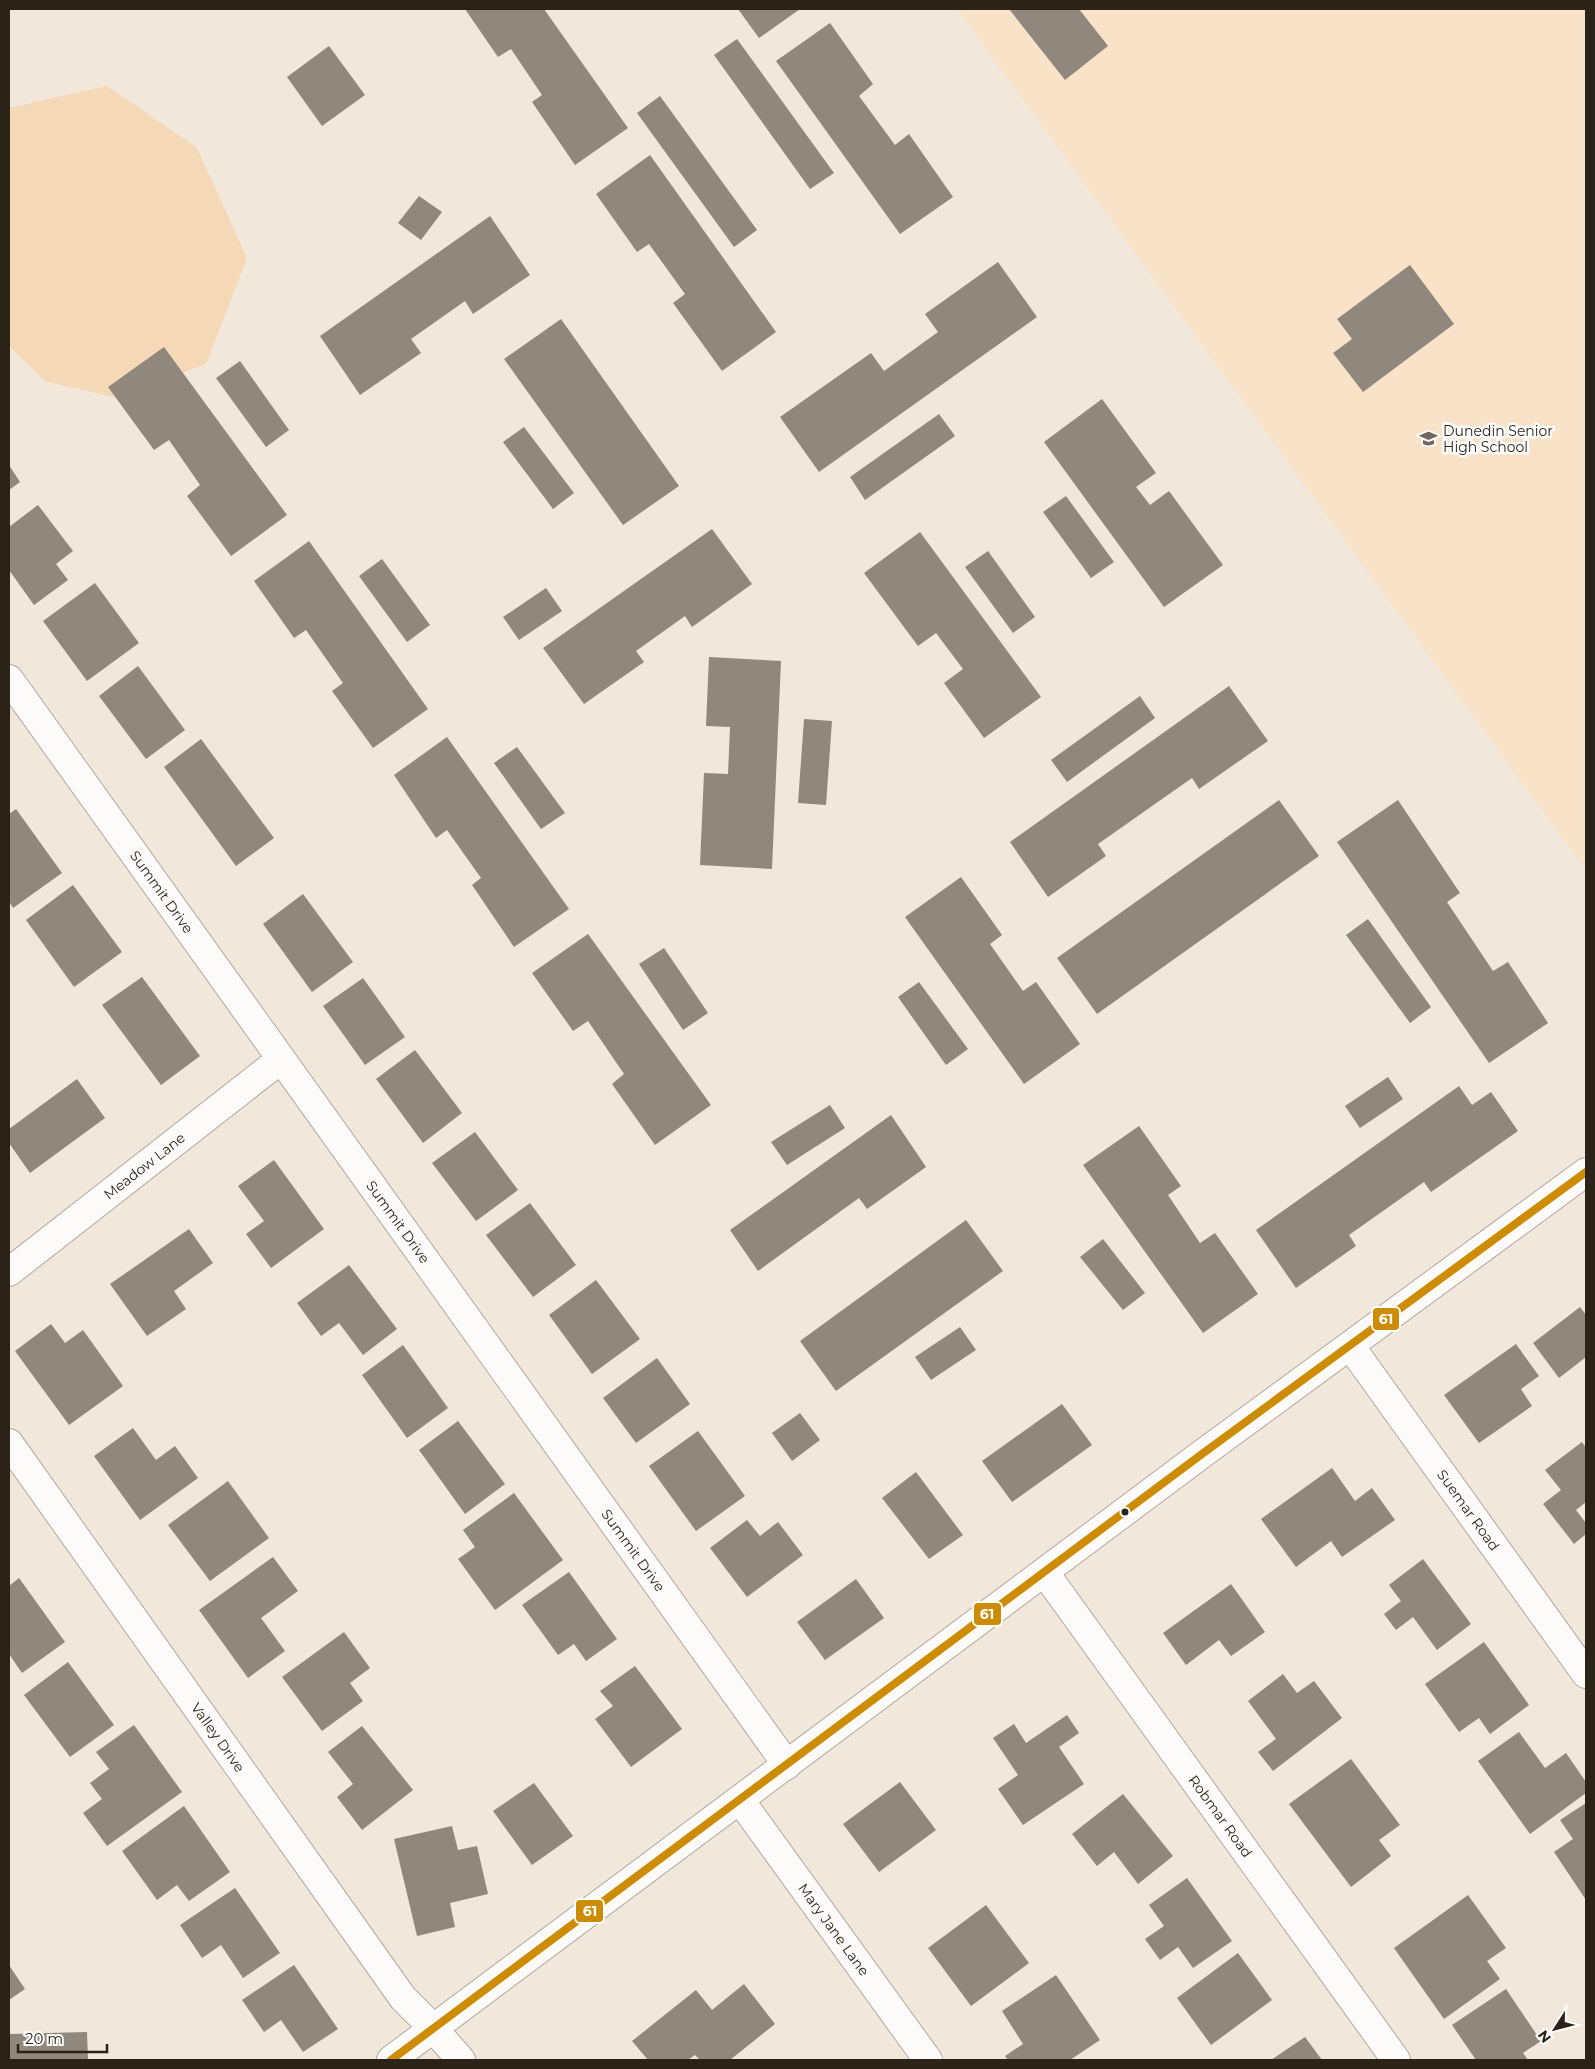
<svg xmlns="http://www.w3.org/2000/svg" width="1595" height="2069" viewBox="0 0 1595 2069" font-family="Montserrat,sans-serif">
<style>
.built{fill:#f8e3c8}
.green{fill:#f5d9b7}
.building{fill:#90887d}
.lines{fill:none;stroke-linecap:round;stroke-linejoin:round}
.minor-casing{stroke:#b1a89e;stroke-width:30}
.tertiary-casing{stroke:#b1a89e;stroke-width:30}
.minor{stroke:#fdfbf9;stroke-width:28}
.tertiary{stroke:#fdfbf9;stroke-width:28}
.bus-1-casing{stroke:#fff;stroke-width:11}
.bus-1{stroke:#ce8c05;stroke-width:8}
.bus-dot{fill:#2c2318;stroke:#fff;stroke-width:2}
.labels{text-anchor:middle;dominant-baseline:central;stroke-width:5;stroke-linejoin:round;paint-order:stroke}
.poi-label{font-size:14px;fill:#2c2318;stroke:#fff;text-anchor:start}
.street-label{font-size:14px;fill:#2c2318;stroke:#fff}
.line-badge{stroke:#fff;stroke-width:2}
.badge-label{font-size:14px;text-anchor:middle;font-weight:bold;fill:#fff}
</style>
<rect width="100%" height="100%" fill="#f1e7da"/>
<polygon class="built" points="957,9 1586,9 1586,870"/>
<polygon class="green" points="107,86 197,148 247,258 206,364 117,398 45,381 9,346 9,108"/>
<g class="building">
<polygon points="465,9 544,9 628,128 575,165 532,102 542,95 511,49 498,57"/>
<polygon points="738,9 800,9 759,38"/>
<polygon points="1009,9 1079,9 1108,46 1065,80"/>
<polygon points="830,23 873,84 859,96 895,145 909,134 953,197 900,234 776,61"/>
<polygon points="737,39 834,173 810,189 714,55"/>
<polygon points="329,46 365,95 322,126 287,77"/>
<polygon points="660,96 757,230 734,247 637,113"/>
<polygon points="650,155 776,332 722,371 673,303 685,294 649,244 637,252 596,194"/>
<polygon points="419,196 442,212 421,240 398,223"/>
<polygon points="490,216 530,275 473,314 465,301 411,339 421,353 360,395 320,336"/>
<polygon points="998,262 1037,317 819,472 780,417 871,353 884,371 938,332 925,314"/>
<polygon points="1410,265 1454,324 1363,392 1333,353 1352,339 1337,319"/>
<polygon points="561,319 679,486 623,525 504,359"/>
<polygon points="164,347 287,515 231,556 187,496 200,485 169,440 154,450 108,387"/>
<polygon points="240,361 289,430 266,447 216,378"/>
<polygon points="1102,399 1156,473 1136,487 1150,505 1169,491 1223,565 1164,607 1044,442"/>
<polygon points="939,414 955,436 865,500 850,477"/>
<polygon points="524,427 574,493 553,509 503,442"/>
<polygon points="9,465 20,482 9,490"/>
<polygon points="1066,496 1114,562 1091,578 1043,512"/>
<polygon points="38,505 73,551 56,564 68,580 34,605 9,570 9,527"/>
<polygon points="712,529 752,584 692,627 685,616 636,651 644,662 584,704 543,648"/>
<polygon points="920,532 1041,697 984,738 944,683 963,669 936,633 918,646 864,573"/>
<polygon points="309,541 428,709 373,748 332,691 343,683 306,630 294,638 254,581"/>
<polygon points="988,551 1035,617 1013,633 965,567"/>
<polygon points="382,559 430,625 407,642 359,576"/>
<polygon points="95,583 139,643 87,681 43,621"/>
<polygon points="546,588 562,611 519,640 503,617"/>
<polygon points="709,657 781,661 772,869 700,865 704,773 728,774 730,727 706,726"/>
<polygon points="138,666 185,730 146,759 99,696"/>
<polygon points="1229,686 1268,741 1199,789 1192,778 1098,844 1106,856 1048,897 1010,842"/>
<polygon points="1140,696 1155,718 1067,782 1051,760"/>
<polygon points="804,719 832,721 826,805 798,803"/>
<polygon points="447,737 569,909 514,947 472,885 481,878 447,830 436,838 394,775"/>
<polygon points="201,739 274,838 236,866 164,767"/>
<polygon points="517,747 565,813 541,829 494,763"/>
<polygon points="1279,800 1319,856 1097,1014 1057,958"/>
<polygon points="1398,800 1460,893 1447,902 1493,971 1508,962 1548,1023 1489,1063 1337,842"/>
<polygon points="16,809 62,873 13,908 9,901 9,814"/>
<polygon points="961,877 1002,935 990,944 1023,991 1036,982 1080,1044 1024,1084 905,917"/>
<polygon points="73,885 122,952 74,987 26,920"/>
<polygon points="303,894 353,962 312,992 263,924"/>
<polygon points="1368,919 1431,1007 1410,1023 1346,935"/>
<polygon points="588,934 711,1105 655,1145 612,1084 624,1074 588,1021 573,1031 532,973"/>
<polygon points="664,948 708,1013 683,1030 639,964"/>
<polygon points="142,977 200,1056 161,1085 102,1005"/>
<polygon points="363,978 405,1037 365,1065 323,1006"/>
<polygon points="919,982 968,1049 946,1065 898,997"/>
<polygon points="415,1050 462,1113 423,1143 376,1079"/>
<polygon points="1388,1077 1403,1099 1360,1128 1345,1106"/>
<polygon points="77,1079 105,1118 30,1173 9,1143 9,1129"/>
<polygon points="1459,1086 1472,1105 1491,1092 1518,1131 1431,1192 1424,1182 1349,1235 1356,1246 1296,1288 1256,1230"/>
<polygon points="830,1105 845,1128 787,1165 771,1142"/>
<polygon points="891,1115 926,1167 867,1209 859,1198 758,1271 730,1230"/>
<polygon points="1139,1126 1181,1186 1168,1195 1200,1243 1215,1233 1258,1294 1203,1333 1083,1165"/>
<polygon points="475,1132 518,1190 476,1221 432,1163"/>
<polygon points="274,1160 324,1229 271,1268 246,1234 264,1221 238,1186"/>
<polygon points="530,1203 576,1265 533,1297 486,1235"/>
<polygon points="966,1220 1003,1271 836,1391 800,1341"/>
<polygon points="189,1229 213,1263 174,1291 186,1309 147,1336 110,1284"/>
<polygon points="1103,1239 1145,1293 1123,1310 1080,1257"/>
<polygon points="349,1265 397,1329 363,1355 339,1323 321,1336 297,1303"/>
<polygon points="596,1280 640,1339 592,1374 549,1315"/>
<polygon points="1580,1307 1586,1315 1586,1357 1559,1378 1533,1343"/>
<polygon points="51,1324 65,1343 83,1330 123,1386 69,1425 15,1351"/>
<polygon points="960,1327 976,1350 931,1380 915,1357"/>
<polygon points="1516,1344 1539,1376 1521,1389 1532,1406 1479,1443 1444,1395"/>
<polygon points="403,1345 448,1408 407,1438 362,1375"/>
<polygon points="657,1358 690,1404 636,1443 603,1398"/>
<polygon points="1062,1404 1092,1445 1012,1502 982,1461"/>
<polygon points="800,1413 820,1440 792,1461 772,1433"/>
<polygon points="458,1421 505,1484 465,1514 419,1450"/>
<polygon points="133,1428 156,1460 175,1446 198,1478 140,1520 94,1456"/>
<polygon points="698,1431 745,1496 696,1531 649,1466"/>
<polygon points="1582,1442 1586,1448 1586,1502 1576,1510 1586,1523 1586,1534 1574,1544 1543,1504 1561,1490 1545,1470"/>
<polygon points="1332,1468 1355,1501 1372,1488 1395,1520 1342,1557 1331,1541 1296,1567 1261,1519"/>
<polygon points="916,1472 963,1535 929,1559 882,1498"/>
<polygon points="228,1481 269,1538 210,1581 168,1525"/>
<polygon points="514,1493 563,1560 495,1610 458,1559 475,1547 463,1530"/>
<polygon points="747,1520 760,1536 778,1522 803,1555 747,1597 710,1548"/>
<polygon points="273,1557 298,1591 261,1618 285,1651 248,1678 199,1610"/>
<polygon points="1423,1559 1471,1624 1437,1650 1413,1617 1396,1630 1384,1614 1401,1601 1389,1585"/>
<polygon points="569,1572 617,1639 586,1661 574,1644 558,1655 522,1605"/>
<polygon points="19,1578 65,1642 22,1673 9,1654 9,1586"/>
<polygon points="856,1579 884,1618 825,1660 797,1622"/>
<polygon points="1231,1584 1265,1632 1231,1656 1219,1640 1186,1665 1163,1633"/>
<polygon points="344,1632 370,1668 350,1683 363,1701 322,1731 282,1677"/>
<polygon points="1484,1642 1529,1705 1490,1734 1479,1718 1459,1732 1425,1684"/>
<polygon points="68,1662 114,1725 70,1757 24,1695"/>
<polygon points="635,1666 682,1729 631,1767 595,1719 613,1706 600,1691"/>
<polygon points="1283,1674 1297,1693 1314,1681 1342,1718 1273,1771 1258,1752 1276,1739 1248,1701"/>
<polygon points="1067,1715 1079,1733 1059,1747 1084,1784 1023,1825 998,1789 1018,1775 993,1738 1014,1724 1026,1743"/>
<polygon points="134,1725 182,1792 107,1846 83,1813 102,1799 90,1783 109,1769 96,1752"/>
<polygon points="362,1726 413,1790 362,1830 337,1797 353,1784 328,1752"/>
<polygon points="1519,1732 1545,1768 1566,1753 1586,1782 1586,1793 1530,1834 1478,1761"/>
<polygon points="1351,1759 1400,1825 1379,1840 1391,1856 1351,1887 1289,1804"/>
<polygon points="900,1782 936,1830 879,1872 843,1824"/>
<polygon points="534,1783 573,1836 532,1865 493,1811"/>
<polygon points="1123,1794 1173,1856 1138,1884 1114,1852 1097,1866 1072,1834"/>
<polygon points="1586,1803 1586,1900 1554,1852 1573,1839 1560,1820"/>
<polygon points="184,1806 230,1872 189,1901 177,1885 157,1900 122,1851"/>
<polygon points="452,1826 458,1850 477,1846 488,1894 450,1903 455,1927 417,1936 394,1839"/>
<polygon points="1187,1878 1232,1941 1193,1968 1178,1947 1160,1960 1145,1939 1164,1926 1149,1905"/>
<polygon points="235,1888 280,1953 243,1978 221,1945 202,1958 180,1925"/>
<polygon points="1468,1895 1506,1948 1487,1961 1500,1979 1444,2019 1394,1948"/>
<polygon points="986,1905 1029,1963 971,2006 928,1948"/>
<polygon points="1238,1953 1272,2000 1211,2045 1177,1998"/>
<polygon points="9,1965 25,1989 9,2000"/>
<polygon points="294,1965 338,2029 303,2052 281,2020 264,2032 242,2000"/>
<polygon points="1056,1975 1100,2040 1070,2060 1008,2060 1005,2056 1023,2044 1002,2011"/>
<polygon points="744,1984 775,2024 730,2060 700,2060 695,2055 688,2060 648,2060 632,2041 696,1990 712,2010"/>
<polygon points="1506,1989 1541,2041 1523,2053 1528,2060 1476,2060 1452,2025"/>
<polygon points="87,2032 88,2060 9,2060 9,2034"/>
<polygon points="1305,2037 1322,2060 1271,2060"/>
</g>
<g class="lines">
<defs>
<g id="minor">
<path id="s1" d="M9,679L787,1765"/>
<path id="s2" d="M9,1272L280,1060"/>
<path id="s3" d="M1351,1347L1586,1674"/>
<path id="s4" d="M9,1443L403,1998L433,2028L461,2060"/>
<path id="s5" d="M1045,1573L1396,2060"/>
<path id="s6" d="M740,1800L928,2060"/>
</g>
<polyline id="tertiary" points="391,2060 1202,1454 1586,1172"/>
</defs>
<use href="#minor" class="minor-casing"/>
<use href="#tertiary" class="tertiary-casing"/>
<use href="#minor" class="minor"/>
<use href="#tertiary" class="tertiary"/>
<defs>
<polyline id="bus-1" points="391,2060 1202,1454 1586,1172"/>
</defs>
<use href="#bus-1" class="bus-1-casing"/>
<use href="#bus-1" class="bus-1"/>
</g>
<defs>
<symbol id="school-bare" viewBox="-9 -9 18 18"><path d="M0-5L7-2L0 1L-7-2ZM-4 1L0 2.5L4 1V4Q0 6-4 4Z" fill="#71685c" stroke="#fff" stroke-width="2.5" paint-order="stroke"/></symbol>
</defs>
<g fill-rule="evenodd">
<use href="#school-bare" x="1416" y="426" width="25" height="25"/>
</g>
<circle class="bus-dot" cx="1125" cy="1512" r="4.5"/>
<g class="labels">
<g class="poi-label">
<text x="1443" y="431">Dunedin Senior<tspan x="1443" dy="16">High School</tspan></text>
</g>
<g class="street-label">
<text stroke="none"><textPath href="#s1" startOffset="262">Summit Drive</textPath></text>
<text stroke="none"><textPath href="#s2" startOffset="172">Meadow Lane</textPath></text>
<text stroke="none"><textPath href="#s1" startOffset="668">Summit Drive</textPath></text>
<text stroke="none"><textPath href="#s3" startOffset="201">Suemar Road</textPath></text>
<text stroke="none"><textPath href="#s1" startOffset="1072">Summit Drive</textPath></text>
<text stroke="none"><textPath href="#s4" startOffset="361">Valley Drive</textPath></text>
<text stroke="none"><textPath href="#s5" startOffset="300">Robmar Road</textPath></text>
<text stroke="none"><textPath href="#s6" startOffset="160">Mary Jane Lane</textPath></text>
</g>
</g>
<g class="line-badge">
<rect x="1372" y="1307" width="28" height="24" rx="5" fill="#ce8c05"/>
<rect x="973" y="1602" width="29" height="24" rx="5" fill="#ce8c05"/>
<rect x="575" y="1899" width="29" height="24" rx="5" fill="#ce8c05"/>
</g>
<g class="badge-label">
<text x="1386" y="1324">61</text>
<text x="987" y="1619">61</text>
<text x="590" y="1916">61</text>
</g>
<rect width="1595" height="2069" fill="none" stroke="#2c2318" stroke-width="20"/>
<g transform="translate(1555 2029) rotate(234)" stroke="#ffffff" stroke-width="4" paint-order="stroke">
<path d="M0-4L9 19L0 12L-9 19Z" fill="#2c2318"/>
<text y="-8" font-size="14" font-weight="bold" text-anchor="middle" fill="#2c2318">N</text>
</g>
<path d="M18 2044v8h89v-8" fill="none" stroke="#2c2318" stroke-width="2.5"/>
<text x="25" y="2044" font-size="15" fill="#2c2318" stroke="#ffffff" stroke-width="4" paint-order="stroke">20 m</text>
</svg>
